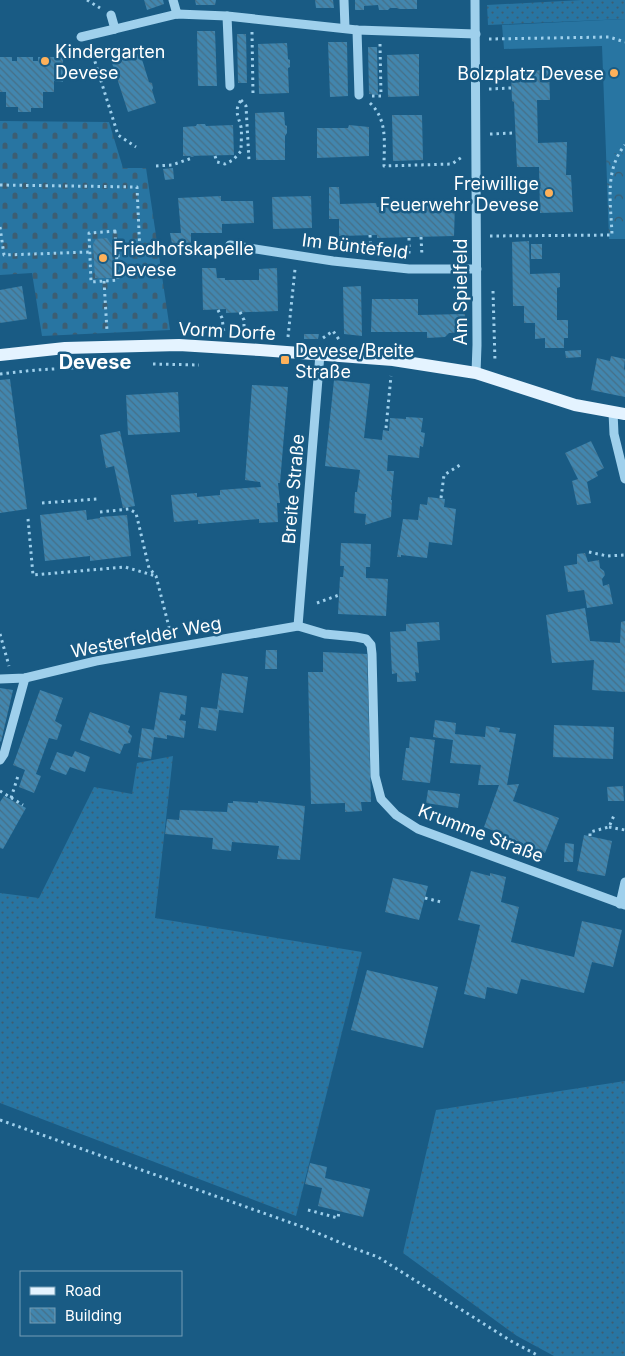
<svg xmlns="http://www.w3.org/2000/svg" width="625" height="1356" viewBox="0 0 625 1356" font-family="Inter,sans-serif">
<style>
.grass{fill:url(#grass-dots)}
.cemetery{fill:url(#cemetery-stones)}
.park{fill:url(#park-crowns)}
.garden{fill:#2875a2}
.building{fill:url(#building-back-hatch)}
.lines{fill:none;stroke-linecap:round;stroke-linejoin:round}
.path{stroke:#9fd0ec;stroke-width:3;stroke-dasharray:2.5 4;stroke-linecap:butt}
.minor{stroke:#9fd0ec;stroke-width:9}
.major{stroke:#e4f3ff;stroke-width:12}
.poi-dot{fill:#feb15a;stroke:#195b84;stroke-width:2}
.labels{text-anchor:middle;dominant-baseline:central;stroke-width:5;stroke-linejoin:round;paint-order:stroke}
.poi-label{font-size:18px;fill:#fff;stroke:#195b84;text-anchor:start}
.street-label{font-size:18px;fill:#fff;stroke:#195b84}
.quarter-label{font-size:20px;font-weight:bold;fill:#fff;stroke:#195b84}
</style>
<defs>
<pattern id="grass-dots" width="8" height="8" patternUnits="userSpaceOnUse" patternTransform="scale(1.25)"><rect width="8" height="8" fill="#2875a2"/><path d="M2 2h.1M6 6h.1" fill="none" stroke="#3c5e73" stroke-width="1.8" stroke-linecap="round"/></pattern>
<pattern id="cemetery-stones" width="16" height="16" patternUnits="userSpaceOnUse" patternTransform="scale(1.25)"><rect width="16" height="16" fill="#2875a2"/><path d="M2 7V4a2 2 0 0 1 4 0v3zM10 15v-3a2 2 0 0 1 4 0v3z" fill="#3c5e73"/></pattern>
<pattern id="park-crowns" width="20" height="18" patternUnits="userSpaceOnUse" patternTransform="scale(1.25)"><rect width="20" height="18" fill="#2875a2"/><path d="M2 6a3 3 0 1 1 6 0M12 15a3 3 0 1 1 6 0" fill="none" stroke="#3c5e73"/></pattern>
<pattern id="building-back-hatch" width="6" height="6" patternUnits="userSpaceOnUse" patternTransform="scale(1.25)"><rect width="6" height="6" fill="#4286ae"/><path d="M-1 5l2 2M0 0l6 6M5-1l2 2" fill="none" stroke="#466f87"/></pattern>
</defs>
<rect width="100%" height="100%" fill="#195b84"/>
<g class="grass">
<polygon points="582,0 625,0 625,19 488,25 487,5"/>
<polygon points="173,756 155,918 362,952 296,1216 0,1103 0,893 39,898 94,787 132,794 137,763"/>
<polygon points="625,1081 625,1356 554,1356 517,1336 403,1253 436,1110"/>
</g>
<polygon class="cemetery" points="0,121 109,122 123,168 146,168 170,330 42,336 32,273 0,275"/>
<polygon class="park" points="606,153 625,153 625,239 609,239"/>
<polygon class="garden" points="625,19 625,153 606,153 602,46 504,49 502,25"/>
<g class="building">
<polygon points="144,0 163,0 164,4 147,10"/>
<polygon points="195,0 216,0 215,5 196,5"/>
<polygon points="315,0 333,0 334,8 316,8"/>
<polygon points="355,0 417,0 417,9 399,9 397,8 390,8 388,10 379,10 378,5 364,6 364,10 355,10"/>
<polygon points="197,31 215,31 217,86 198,86"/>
<polygon points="237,34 246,34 247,83 238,83"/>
<polygon points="328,42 347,42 348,96 330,97"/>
<polygon points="287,43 288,59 290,60 290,67 288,68 289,93 259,94 258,44"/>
<polygon points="368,47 377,47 378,95 369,94"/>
<polygon points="130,53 133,56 140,53 149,82 152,83 153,88 152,90 156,103 128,112 112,63 121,59 122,55"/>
<polygon points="419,54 419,96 388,97 387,55"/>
<polygon points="0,57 12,57 12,61 17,61 17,57 33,57 33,61 38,61 38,57 63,57 63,82 54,81 54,92 43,92 43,108 31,108 31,112 18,112 18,107 6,107 6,92 0,92"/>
<polygon points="549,69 550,100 537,100 538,143 567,142 566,175 571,175 573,212 540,213 539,167 517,167 514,102 512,101 511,74"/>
<polygon points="284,112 285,125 287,126 287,133 285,136 285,160 256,160 255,113"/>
<polygon points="392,115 422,115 423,160 393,161"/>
<polygon points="197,124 205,124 206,126 233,125 234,155 183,156 183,127 196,126"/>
<polygon points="349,125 369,127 369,156 317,158 317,128 348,128"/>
<polygon points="173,168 174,179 165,180 163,169"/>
<polygon points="329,187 339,187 340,204 376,203 377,207 455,205 454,236 377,238 377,235 339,236 339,219 329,219"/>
<polygon points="221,196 221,201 253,201 254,223 222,224 222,233 191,233 191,253 174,254 170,233 181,233 178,198"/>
<polygon points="311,196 312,228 273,229 272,197"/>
<polygon points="107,238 112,246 113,278 95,278 93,244 96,239"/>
<polygon points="529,241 530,274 560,273 560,287 557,288 557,320 568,320 568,338 564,338 564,348 545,348 545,338 535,339 535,323 524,323 524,306 513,306 512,242"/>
<rect x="531" y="244" width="11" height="15"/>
<polygon points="202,268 216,268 217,278 225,278 225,280 259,280 259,269 277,268 278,311 226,313 226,309 203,310"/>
<polygon points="22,286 27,319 0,323 0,290"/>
<polygon points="361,286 362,336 344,334 343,287"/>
<polygon points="372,299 418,299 418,315 465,314 466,332 449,333 445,337 427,338 427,332 371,332"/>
<polygon points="304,334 319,334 318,339 304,339"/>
<polygon points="581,350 581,357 566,358 565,351"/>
<polygon points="611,356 625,359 624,369 625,370 625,397 591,390 597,358 610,361"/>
<polygon points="10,379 27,509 0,513 0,380"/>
<polygon points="334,380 370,384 364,438 382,440 383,430 389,431 390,418 406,419 406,417 423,418 421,432 425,433 423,447 420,446 419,458 388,455 387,471 394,471 391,500 392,500 391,517 365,525 366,514 354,513 355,492 357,492 360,470 325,466"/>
<polygon points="252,385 288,387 280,483 278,483 280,503 277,503 278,522 259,523 259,519 198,524 198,520 174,522 171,495 197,493 197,497 220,495 220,490 261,487 260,482 245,480"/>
<polygon points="178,392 180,432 128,435 126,395"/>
<polygon points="120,431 135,506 123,508 114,466 106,468 100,435"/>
<polygon points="591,441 604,468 596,472 598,476 587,482 591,503 577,505 572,481 578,479 565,453"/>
<polygon points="428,497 445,499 444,507 456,509 452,545 429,542 427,558 401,555 401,557 397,557 403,519 418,520 420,504 427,505"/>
<polygon points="86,510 87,520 100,518 100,517 127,515 131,556 90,561 90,556 45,561 40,515"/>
<polygon points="341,543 371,544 370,567 366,567 366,578 388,579 386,616 338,614 340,577 343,577 344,566 340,566"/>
<polygon points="585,553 588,562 599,560 600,568 604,571 605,575 602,579 603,586 609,584 613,604 587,608 584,590 568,592 564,566 577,564 577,554"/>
<polygon points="585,608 590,641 620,643 621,622 625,621 625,692 592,690 594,660 552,663 546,615"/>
<polygon points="439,622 440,640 417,642 419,673 415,672 416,681 397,682 397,673 392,674 390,632 406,631 406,624"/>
<polygon points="266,650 277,650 277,669 265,669"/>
<polygon points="323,652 367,654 371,802 361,802 362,811 345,812 345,803 311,804 308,672 323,672"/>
<polygon points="222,673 248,677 243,713 219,710 216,731 198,728 201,707 217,709"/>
<polygon points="0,688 13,690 1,742 0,741"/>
<polygon points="40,690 63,698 55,721 62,725 57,740 49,738 36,774 41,776 34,793 19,787 25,770 13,765"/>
<polygon points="160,692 187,696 185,715 181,714 179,720 186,721 184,738 167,735 167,739 154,737 151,759 138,757 142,728 154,730"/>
<polygon points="90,712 130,726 128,732 132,736 130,743 124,744 120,754 80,740"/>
<polygon points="435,720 456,723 455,734 485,737 486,726 500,728 499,732 516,734 507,785 519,784 513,801 559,818 545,853 499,835 499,833 484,827 499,785 478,785 481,765 450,763 453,740 433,737"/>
<polygon points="554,725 614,727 613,759 553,757"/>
<polygon points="410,737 435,740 430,783 402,780 406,748 409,748"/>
<polygon points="75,751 90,757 85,772 70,767 66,775 50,769 57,752 72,757"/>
<polygon points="623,786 624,801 608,801 607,787"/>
<polygon points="428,790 460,794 458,808 426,803"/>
<polygon points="4,796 26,808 3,849 0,848 0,802"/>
<polygon points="233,801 258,803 258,801 305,806 300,860 277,859 279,846 232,842 231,851 212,849 213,838 165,834 167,819 179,820 180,810 227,812 228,803 233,803"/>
<polygon points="584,835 612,841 605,876 577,871"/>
<polygon points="565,843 574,844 573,862 564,862"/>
<polygon points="471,871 490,876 490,873 506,877 501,902 519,907 511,942 574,957 582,921 622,930 613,967 592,962 584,993 521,979 517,994 487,987 485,999 464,994 480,925 458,920"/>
<polygon points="393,878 428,886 419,920 385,912"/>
<polygon points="367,970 438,987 423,1048 351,1030"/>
<polygon points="310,1163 327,1167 325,1178 370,1189 363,1217 318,1206 322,1188 305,1184"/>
</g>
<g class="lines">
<g class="path">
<polyline points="87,0 100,8"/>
<polyline points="252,32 253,94"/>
<polyline points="489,39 609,37 625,42"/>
<polyline points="91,49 118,135 136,147"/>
<polyline points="489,89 511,88"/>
<polyline points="372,96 381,96 380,44"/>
<polyline points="241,100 246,106 249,161"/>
<path d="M370,103C388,120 384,143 384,166L452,164L462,157"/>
<polyline points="490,134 514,133"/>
<path d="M215,156L217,162L225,164L233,160L241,151C241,144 242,134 241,127C238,115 234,111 241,100"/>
<polyline points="156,166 172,165 192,158 192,156"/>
<polyline points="0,185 137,187 140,254"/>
<polyline points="0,227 4,255 90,252"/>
<polygon points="115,231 118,280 91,282 89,233"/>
<polyline points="370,235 371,252"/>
<path d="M490,236L612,235C611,204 604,170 625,145"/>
<polyline points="421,237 422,256"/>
<polyline points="409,238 409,256"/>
<polyline points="117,256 167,253"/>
<polyline points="104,281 107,331"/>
<polyline points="493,291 495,362"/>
<polyline points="218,310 222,318 224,333"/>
<polyline points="240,312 244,320 244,335"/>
<polyline points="288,337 295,269"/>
<polyline points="323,338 333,331 340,341"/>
<polyline points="153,364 199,365"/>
<polyline points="0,374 36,370 136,364"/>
<polyline points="386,428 391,376"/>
<polyline points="441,498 444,475 460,465"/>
<polyline points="42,503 98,499"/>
<polyline points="100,512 129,509 136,513 149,568 156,576 171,635"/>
<polyline points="28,519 33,575 125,567 156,576"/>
<polyline points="589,552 607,556 625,555"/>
<polyline points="317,603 339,595"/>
<polyline points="0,634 9,666"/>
<polyline points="0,791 23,805"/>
<polyline points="11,798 18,776"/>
<polyline points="609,827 625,830"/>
<polyline points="590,836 590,832 609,827 615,813"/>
<polyline points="425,898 441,902"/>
<polyline points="0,1120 303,1227 353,1248 378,1257 511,1341 539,1356"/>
<polyline points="308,1210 338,1218 339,1212"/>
</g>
<g class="minor">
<polyline points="173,0 177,14"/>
<polyline points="344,0 345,28"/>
<polyline points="475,0 477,345 476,373"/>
<polyline points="111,15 115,29 177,14 227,16 357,30 476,34"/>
<polyline points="227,16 230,86"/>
<polyline points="357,30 359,95"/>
<polyline points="81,37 115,29"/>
<polyline points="230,245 333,261 409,269 477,269"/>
<polyline points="613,412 614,434 625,479"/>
<polyline points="298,626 320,354"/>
<polyline points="0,679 25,678 96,661 298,626 325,634 356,637 366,639 371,645 372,654 375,776 381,799 396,815 418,829 625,905"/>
<polyline points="0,760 4,754 25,678"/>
<polyline points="620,904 625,882"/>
</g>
<polyline class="major" points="0,355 65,348 179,345 260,350 393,360 476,373 575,405 625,414"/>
</g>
<g class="poi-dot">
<circle cx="45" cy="61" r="5"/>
<circle cx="614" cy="73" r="5"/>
<circle cx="549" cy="193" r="5"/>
<circle cx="103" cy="258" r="5"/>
<rect x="280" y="355" width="10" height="10" rx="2.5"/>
</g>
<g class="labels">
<g class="poi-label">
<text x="55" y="51">Kindergarten<tspan x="55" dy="21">Devese</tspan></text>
<text x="604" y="73" text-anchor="end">Bolzplatz Devese</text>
<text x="539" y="183" text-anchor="end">Freiwillige<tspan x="539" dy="21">Feuerwehr Devese</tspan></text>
<text x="113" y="248">Friedhofskapelle<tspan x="113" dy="21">Devese</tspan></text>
<text x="295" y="350">Devese/Breite<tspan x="295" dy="21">Straße</tspan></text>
</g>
<g class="street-label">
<text transform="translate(355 246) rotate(7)">Im Büntefeld</text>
<text transform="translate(460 292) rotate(-90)">Am Spielfeld</text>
<text transform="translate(227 331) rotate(3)">Vorm Dorfe</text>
<text transform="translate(293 489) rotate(-85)">Breite Straße</text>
<text transform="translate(146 637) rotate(-11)">Westerfelder Weg</text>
<text transform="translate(481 833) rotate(21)">Krumme Straße</text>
</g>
<g class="quarter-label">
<text x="95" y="362">Devese</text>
</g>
</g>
<rect x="20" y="1271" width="162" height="65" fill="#195b84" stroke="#759db5"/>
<rect x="30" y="1287" width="25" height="8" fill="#e4f3ff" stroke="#759db5"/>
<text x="65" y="1296" font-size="15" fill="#ffffff">Road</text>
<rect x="30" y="1308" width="25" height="15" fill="url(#building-back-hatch)" stroke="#759db5"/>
<text x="65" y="1321" font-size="15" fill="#ffffff">Building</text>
</svg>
